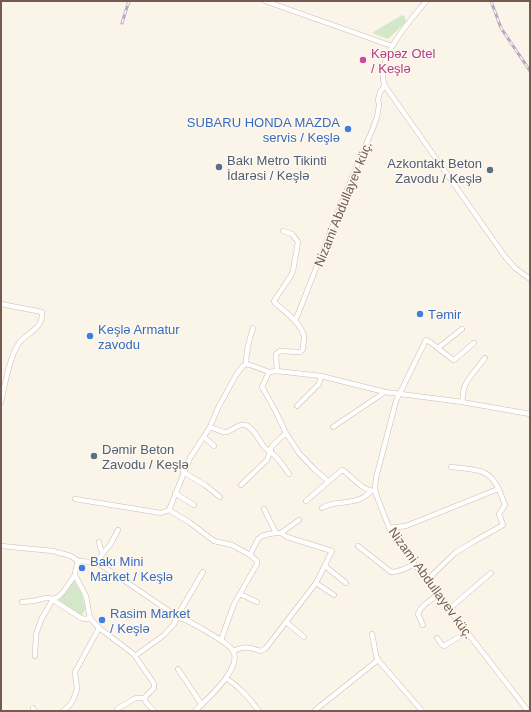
<svg xmlns="http://www.w3.org/2000/svg" width="531" height="712" viewBox="0 0 531 712" font-family="Arial,sans-serif">
<style>
.green{fill:#d4e7c8}
.lines{fill:none;stroke-linecap:round;stroke-linejoin:round}
.minor-casing{stroke:#ccbdb0;stroke-width:5.5}
.minor{stroke:#fff;stroke-width:4.5}
.rail-casing{stroke:#b8a8c4;stroke-width:3}
.rail{stroke:#fef8ef;stroke-width:1.5;stroke-dasharray:4.5;stroke-linecap:butt}
.hotel-dot{fill:#d1479c;stroke:#fef8ef;stroke-width:1.5}
.shop-dot{fill:#3f7fe0;stroke:#fef8ef;stroke-width:1.5}
.service-dot{fill:#5c6f8a;stroke:#fef8ef;stroke-width:1.5}
.labels{text-anchor:middle;dominant-baseline:central;stroke-width:3;stroke-linejoin:round;paint-order:stroke}
.hotel-label{font-size:13px;fill:#b23c85;stroke:#fef8ef;text-anchor:start}
.shop-label{font-size:13px;fill:#366cbe;stroke:#fef8ef;text-anchor:start}
.service-label{font-size:13px;fill:#4e5e75;stroke:#fef8ef;text-anchor:start}
.street-label{font-size:13px;fill:#735c4f;stroke:#fef8ef}
</style>
<rect width="100%" height="100%" fill="#fbf4e9"/>
<g class="green">
<polygon points="402,15 405,17 406,22 388,39 372,33"/>
<polygon points="74,581 81,592 86,609 81,616 59,601"/>
</g>
<g class="lines">
<defs>
<g id="minor">
<polyline points="265,1 392,46"/>
<path d="M426,1C411,20 373,60 385,86L506,258L515,268L530,279"/>
<path d="M1,304L42,312C42,315 42,318 41,321C37,331 25,335 19,343C9,358 5,385 1,402"/>
<polyline points="295,320 298,314 344,197 373,128 377,117 379,105 378,100 380,92 385,86"/>
<polyline points="474,343 454,360 452,359 430,342 426,340 396,401 376,478 375,487 376,494 390,530 395,539 528,711"/>
<polyline points="438,348 462,329"/>
<path d="M246,364C246,352 249,340 253,328"/>
<path d="M277,371L276,354L280,351L299,352C303,351 303,350 303,345C304,342 304,339 304,336C301,323 284,311 275,303L274,301L290,277L293,271L298,242L292,234L283,231"/>
<polyline points="269,372 262,387 274,408 286,433 299,453 315,470 328,481"/>
<path d="M462,402C463,397 463,393 464,388C468,377 478,368 485,358"/>
<polyline points="297,406 319,384 321,376"/>
<path d="M210,427C215,428 220,432 225,432C232,432 238,423 245,425C254,427 260,443 265,448C268,450 271,451 273,454C279,459 284,467 289,474"/>
<polyline points="333,427 385,392"/>
<polyline points="204,437 214,446"/>
<polyline points="183,472 205,485 220,497"/>
<polyline points="241,485 267,460 272,446 286,433"/>
<polyline points="175,493 194,505"/>
<polyline points="75,499 161,513 169,510 189,522 214,541 232,545 250,555 257,561 257,564 234,604 221,640"/>
<path d="M306,501L342,470L344,471C353,478 363,491 375,491"/>
<path d="M322,508C325,506 329,505 332,504C347,501 359,504 371,491"/>
<polyline points="264,509 276,533"/>
<polyline points="169,510 190,458 210,427 218,408 236,375 243,366 246,364 250,365 269,372 277,371 321,376 385,392 462,402 530,414"/>
<polyline points="389,528 406,526 498,489"/>
<polyline points="281,533 299,520"/>
<polyline points="99,542 100,547 103,553"/>
<path d="M1,546L53,551L71,556L78,561L93,562L101,565L178,617C191,621 202,629 214,636C220,640 229,644 233,651C243,668 206,700 195,711"/>
<path d="M358,546L391,572C399,572 407,568 414,564"/>
<polyline points="97,563 103,553 110,545 118,530"/>
<polyline points="325,566 346,583"/>
<path d="M427,580L455,553L473,542L503,525L499,514L505,505C501,494 496,479 485,473C477,469 460,468 451,467"/>
<polyline points="316,583 334,595"/>
<polyline points="240,594 257,602"/>
<polyline points="22,602 33,601 46,598 50,598 81,618 85,619 90,618"/>
<polyline points="449,609 491,573"/>
<polyline points="286,622 304,637"/>
<path d="M423,625L418,614C421,605 431,600 438,595"/>
<polyline points="99,628 131,652 135,656 153,682 154,684 154,688 146,696 145,698"/>
<polyline points="372,634 376,655 378,660 422,711"/>
<polyline points="437,638 442,645 444,646 467,632"/>
<path d="M233,651C246,646 248,647 261,651L266,648L316,583L332,551L287,537L281,533H276L269,534L262,536L258,539L250,555"/>
<polyline points="35,656 36,634 42,618 53,599 58,597 63,592 75,575"/>
<polyline points="135,656 164,635 174,624 179,613 203,572"/>
<polyline points="178,669 202,705"/>
<path d="M226,678C241,688 248,697 259,711"/>
<polyline points="145,698 145,701 154,711"/>
<polyline points="33,708 34,711"/>
<polyline points="117,709 134,699 136,698 145,698"/>
<polyline points="63,711 69,706 73,700 77,689 75,672 99,628 90,618 86,596 75,575 75,573 78,561"/>
<polyline points="314,711 378,660"/>
</g>
</defs>
<use href="#minor" class="minor-casing"/>
<use href="#minor" class="minor"/>
<defs>
<g id="rail">
<polyline points="491,1 501,28 530,71"/>
<polyline points="122,23 129,1"/>
</g>
</defs>
<use href="#rail" class="rail-casing"/>
<use href="#rail" class="rail"/>
</g>
<circle class="hotel-dot" cx="363" cy="60" r="4"/>
<g class="shop-dot">
<circle cx="348" cy="129" r="4"/>
<circle cx="420" cy="314" r="4"/>
<circle cx="90" cy="336" r="4"/>
<circle cx="82" cy="568" r="4"/>
<circle cx="102" cy="620" r="4"/>
</g>
<g class="service-dot">
<circle cx="219" cy="167" r="4"/>
<circle cx="490" cy="170" r="4"/>
<circle cx="94" cy="456" r="4"/>
</g>
<g class="labels">
<g class="hotel-label">
<text x="371" y="53">Kəpəz Otel<tspan x="371" dy="15">/ Keşlə</tspan></text>
</g>
<g class="shop-label">
<text x="340" y="122" text-anchor="end">SUBARU HONDA MAZDA<tspan x="340" dy="15">servis / Keşlə</tspan></text>
<text x="428" y="314">Təmir</text>
<text x="98" y="329">Keşlə Armatur<tspan x="98" dy="15">zavodu</tspan></text>
<text x="90" y="561">Bakı Mini<tspan x="90" dy="15">Market / Keşlə</tspan></text>
<text x="110" y="613">Rasim Market<tspan x="110" dy="15">/ Keşlə</tspan></text>
</g>
<g class="service-label">
<text x="227" y="160">Bakı Metro Tikinti<tspan x="227" dy="15">İdarəsi / Keşlə</tspan></text>
<text x="482" y="163" text-anchor="end">Azkontakt Beton<tspan x="482" dy="15">Zavodu / Keşlə</tspan></text>
<text x="102" y="449">Dəmir Beton<tspan x="102" dy="15">Zavodu / Keşlə</tspan></text>
</g>
<g class="street-label">
<text transform="translate(343 204) rotate(-68)">Nizami Abdullayev küç.</text>
<text transform="translate(431 583) rotate(54)">Nizami Abdullayev küç.</text>
</g>
</g>
<rect width="531" height="712" fill="none" stroke="#735c4f" stroke-width="4"/>
</svg>
